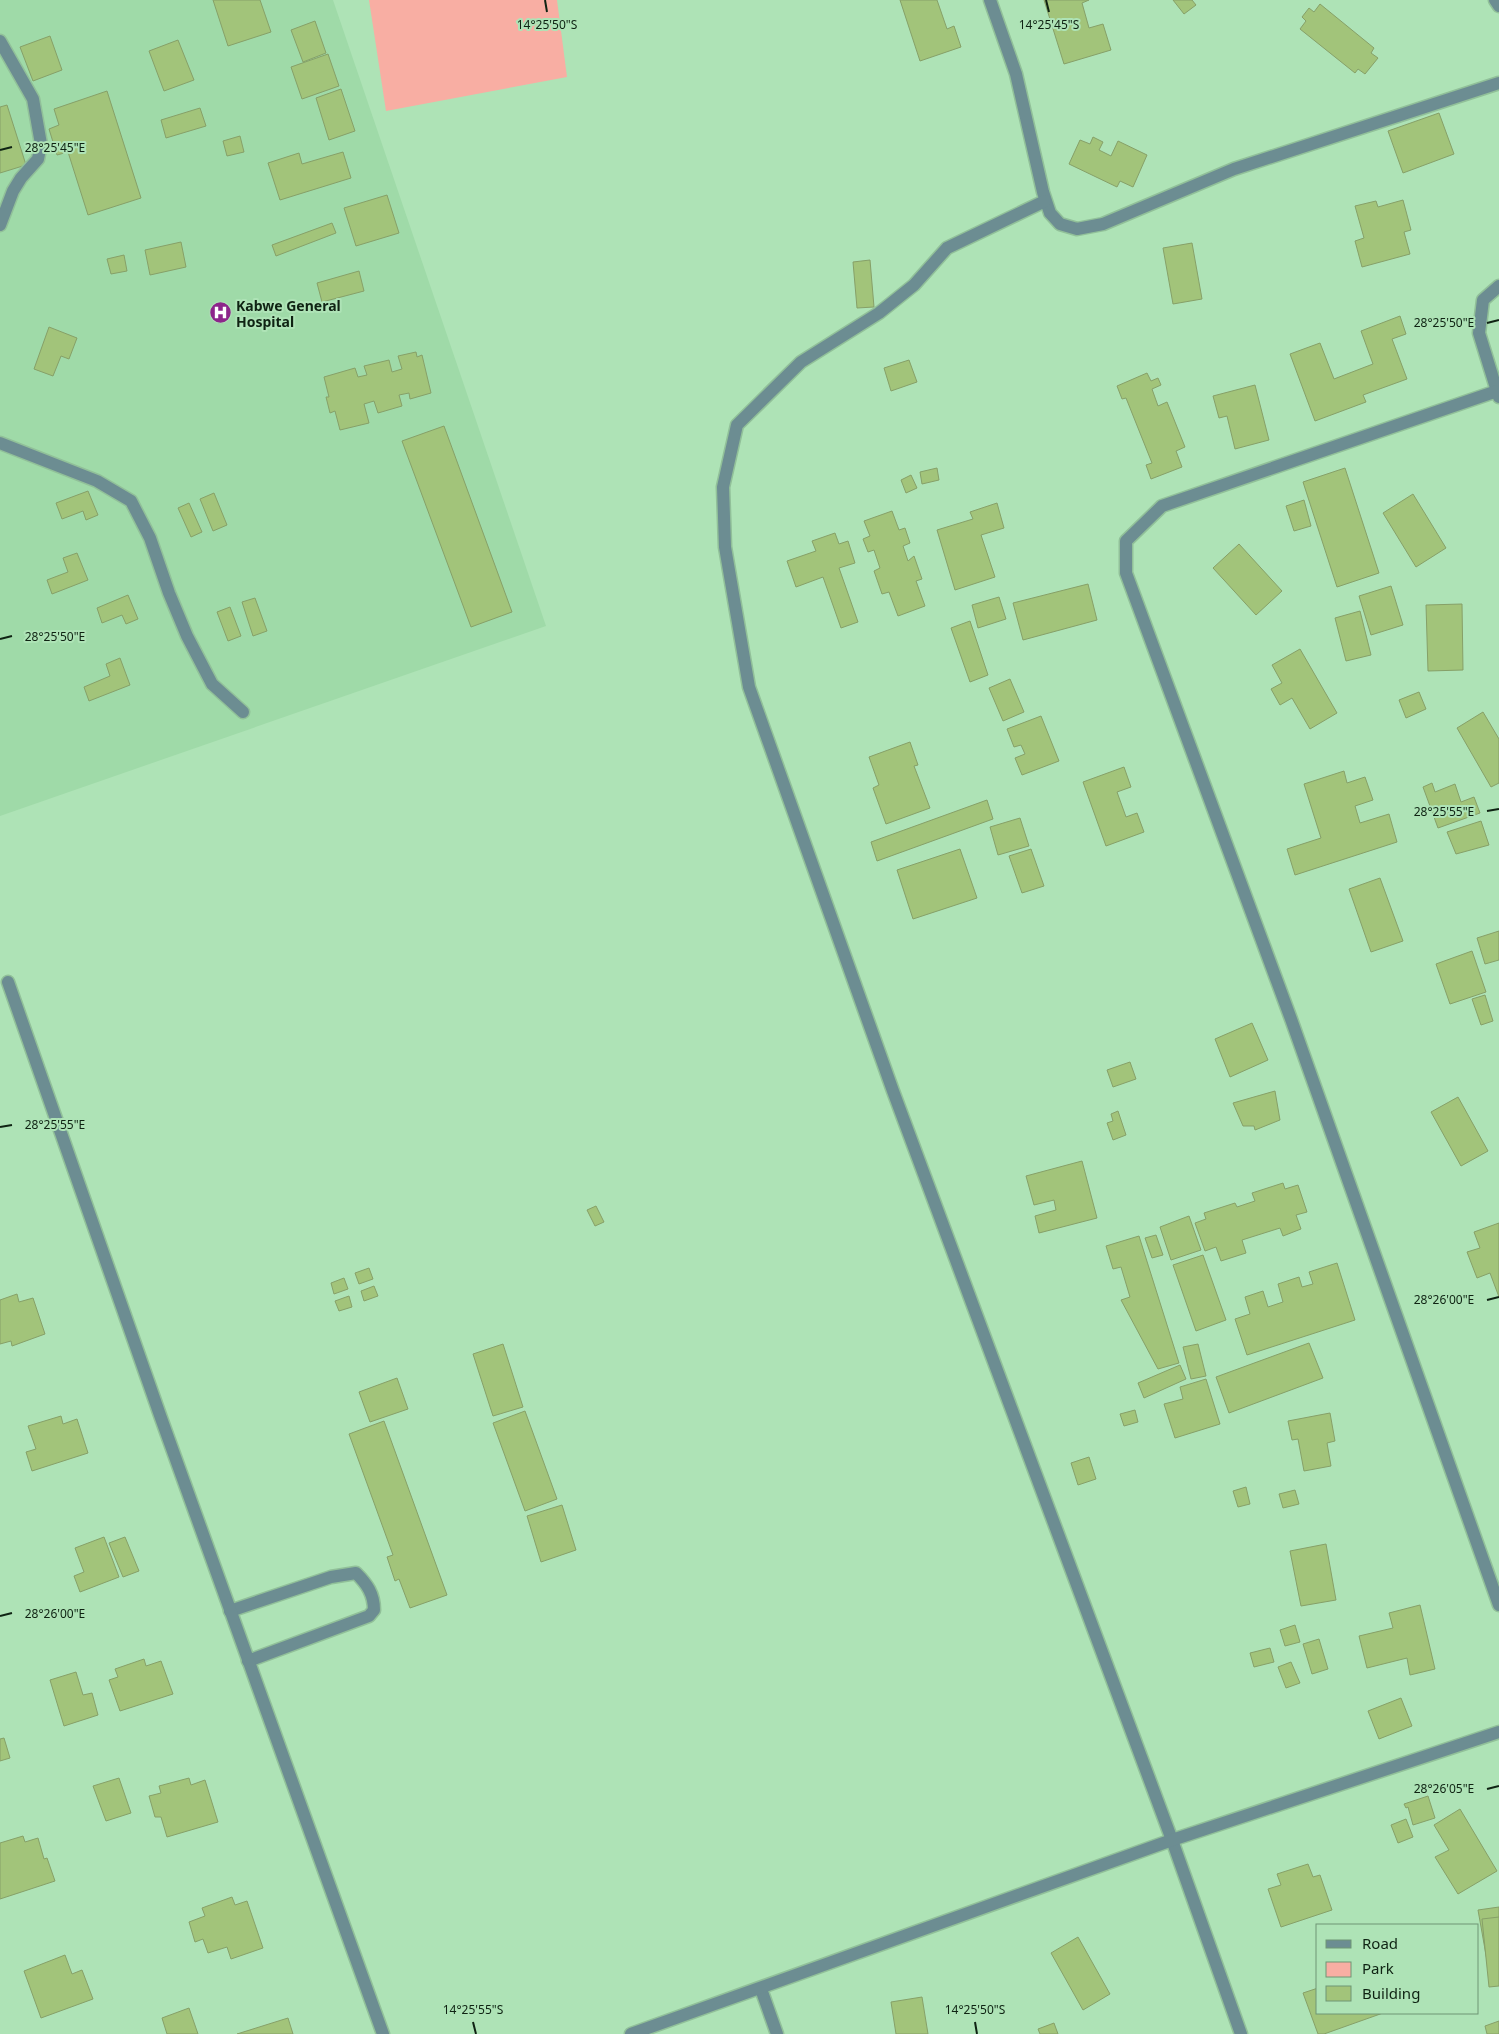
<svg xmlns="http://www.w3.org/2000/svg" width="1499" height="2034" viewBox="0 0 1499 2034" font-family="'Noto Sans',sans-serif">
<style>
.built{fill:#9fdaa8}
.green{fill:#f8aea3}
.building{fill:#a2c47a;stroke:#86a068}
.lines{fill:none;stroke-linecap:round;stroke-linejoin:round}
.lane-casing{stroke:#91c099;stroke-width:15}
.street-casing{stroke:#91c099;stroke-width:15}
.lane{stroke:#6c8d92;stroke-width:12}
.street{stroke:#6c8d92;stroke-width:12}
.ticks{fill:none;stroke:#0f2313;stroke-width:2}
.labels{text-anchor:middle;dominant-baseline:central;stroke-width:4;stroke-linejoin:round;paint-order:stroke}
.poi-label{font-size:14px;font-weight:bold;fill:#0f2313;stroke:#aee3b6;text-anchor:start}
.ticks-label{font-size:12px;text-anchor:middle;fill:#0f2313;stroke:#aee3b6;stroke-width:4;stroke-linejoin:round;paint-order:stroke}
</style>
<rect width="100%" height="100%" fill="#aee3b6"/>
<polygon class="built" points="0,0 333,0 546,626 0,816"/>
<polygon class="green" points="369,0 557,0 567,77 386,111"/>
<g class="building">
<polygon points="213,0 260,0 271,32 228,46"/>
<polygon points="900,0 937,0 947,29 954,26 961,47 920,61"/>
<polygon points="1044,0 1089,0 1082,3 1089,28 1103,24 1111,50 1064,64"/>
<polygon points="1173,0 1192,0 1196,5 1184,14"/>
<polygon points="1320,4 1374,48 1371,53 1378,58 1365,74 1358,69 1355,73 1300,29 1306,21 1302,17 1309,8 1314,12"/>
<polygon points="315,21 326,53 303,62 291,30"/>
<polygon points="50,36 62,70 33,81 20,47"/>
<polygon points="178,40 194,80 164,91 149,51"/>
<polygon points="328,54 339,86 302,99 291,67"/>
<polygon points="341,89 355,131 329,140 316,98"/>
<polygon points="107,91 141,198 88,215 68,152 57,155 49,129 59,125 54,109"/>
<polygon points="7,105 26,165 0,173 0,107"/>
<polygon points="200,108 206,126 166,138 161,120"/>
<polygon points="1439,113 1454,154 1403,173 1388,131"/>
<polygon points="240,136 244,152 227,156 223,141"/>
<polygon points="1093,137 1103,142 1099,150 1111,156 1118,141 1147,155 1133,187 1120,181 1117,187 1069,164 1080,140 1090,144"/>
<polygon points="343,152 351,178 280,200 268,163 299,153 302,164"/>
<polygon points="387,195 399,233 356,246 344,208"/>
<polygon points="1403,200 1411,230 1404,232 1410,254 1362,267 1355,241 1364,238 1355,206 1376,201 1378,207"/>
<polygon points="332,223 336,233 276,256 272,245"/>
<polygon points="181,242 186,267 150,275 145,250"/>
<polygon points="1192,243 1202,299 1173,304 1163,248"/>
<polygon points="124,255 127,271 111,274 107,259"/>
<polygon points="870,260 874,307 857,308 853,262"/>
<polygon points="359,271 364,291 322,302 317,283"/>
<polygon points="1400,316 1406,334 1392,339 1407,379 1363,395 1366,402 1315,421 1290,354 1320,343 1334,379 1373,364 1361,331"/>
<polygon points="49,327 77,338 69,359 61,356 53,376 34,369"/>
<polygon points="416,352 417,357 422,355 431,393 410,399 409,393 399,395 402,406 378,413 374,401 364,404 369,423 340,430 335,411 330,413 326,397 329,397 324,377 355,368 358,377 367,375 364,366 389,360 392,372 402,369 398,356"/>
<polygon points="909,360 917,382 891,391 884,368"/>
<polygon points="1147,373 1151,381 1158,378 1161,385 1152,389 1158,406 1167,402 1185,447 1176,451 1182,467 1151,479 1146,465 1152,463 1126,398 1122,399 1117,386"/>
<polygon points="1255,385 1269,440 1235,449 1227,416 1219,418 1213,396"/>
<polygon points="444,426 512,612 471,627 402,441"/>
<polygon points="937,468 939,480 922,484 920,472"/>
<polygon points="1345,468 1379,573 1337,587 1303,482"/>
<polygon points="911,475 917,488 906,493 901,480"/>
<polygon points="88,491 98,515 86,520 83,511 62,519 56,503"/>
<polygon points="214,493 227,525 213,531 200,499"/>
<polygon points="1413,494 1446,548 1416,567 1383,513"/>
<polygon points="1304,500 1311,526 1294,531 1286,506"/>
<polygon points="189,503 202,532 191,537 178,508"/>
<polygon points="997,503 1004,528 981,535 995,577 955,590 937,530 973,519 970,512"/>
<polygon points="892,511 899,530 905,528 910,543 903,546 908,561 914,556 922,579 916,581 925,606 898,616 889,592 882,594 874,571 880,568 874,550 868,552 863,539 870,536 864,521"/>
<polygon points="835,533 839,544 848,541 855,563 839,568 858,622 841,628 823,577 796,587 787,561 816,551 812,541"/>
<polygon points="1239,544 1282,591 1256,615 1213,568"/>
<polygon points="77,553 88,580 52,594 47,580 68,572 63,558"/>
<polygon points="1088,584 1097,620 1023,640 1013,603"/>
<polygon points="1391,586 1403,625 1371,635 1359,596"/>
<polygon points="128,595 138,619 126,624 122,615 102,623 97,608"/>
<polygon points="999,597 1006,619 978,628 972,605"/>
<polygon points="255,598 267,631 253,636 242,602"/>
<polygon points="1462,604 1463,670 1428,671 1426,605"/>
<polygon points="230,607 241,636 228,641 217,612"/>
<polygon points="1360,611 1371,655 1346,661 1335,618"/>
<polygon points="970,621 988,675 970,682 951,628"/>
<polygon points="1300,649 1337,713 1310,729 1292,698 1280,705 1271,689 1282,683 1272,665"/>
<polygon points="120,658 130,685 89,701 84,687 110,676 106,664"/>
<polygon points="1010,679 1024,712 1003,721 989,688"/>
<polygon points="1419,692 1426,709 1406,718 1399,700"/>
<polygon points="1483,712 1499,739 1499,783 1491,787 1457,728"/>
<polygon points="1041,716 1059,761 1022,775 1015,758 1025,754 1021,745 1014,747 1007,729"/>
<polygon points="910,742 918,765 914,766 930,808 886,824 873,788 879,785 869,757"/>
<polygon points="1124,767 1131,787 1117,792 1126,817 1137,813 1144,832 1106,846 1083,782"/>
<polygon points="1344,771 1347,783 1365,777 1373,800 1355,806 1360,823 1389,814 1397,842 1295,875 1287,849 1321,838 1304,784"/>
<polygon points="1432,783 1435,792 1455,784 1461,802 1474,797 1480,813 1438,828 1423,787"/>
<polygon points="987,800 993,819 877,861 871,842"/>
<polygon points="1020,818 1029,846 998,855 990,827"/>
<polygon points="1481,821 1489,845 1456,854 1447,832"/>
<polygon points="960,849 977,898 913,919 897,870"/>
<polygon points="1031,849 1044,886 1022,893 1009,856"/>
<polygon points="1380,878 1403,941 1371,952 1349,889"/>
<polygon points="1499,931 1499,960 1485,964 1477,938"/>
<polygon points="1472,951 1486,992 1450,1004 1436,964"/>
<polygon points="1485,995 1493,1021 1481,1025 1472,999"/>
<polygon points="1252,1023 1268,1060 1230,1077 1215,1039"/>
<polygon points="1130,1062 1136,1079 1113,1087 1107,1070"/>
<polygon points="1275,1091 1280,1120 1255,1130 1254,1126 1243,1126 1233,1103"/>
<polygon points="1458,1097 1488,1151 1461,1166 1431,1112"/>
<polygon points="1118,1111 1126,1135 1113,1140 1107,1123 1113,1121 1111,1114"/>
<polygon points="1082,1161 1097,1218 1039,1233 1035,1216 1056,1210 1054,1200 1034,1205 1026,1176"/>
<polygon points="1283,1183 1285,1189 1298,1185 1307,1212 1296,1215 1301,1229 1283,1236 1280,1228 1242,1240 1246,1253 1221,1261 1216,1247 1205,1251 1195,1223 1206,1219 1204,1213 1235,1203 1237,1207 1255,1201 1252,1193"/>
<polygon points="596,1206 604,1222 595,1226 587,1210"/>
<polygon points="1189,1216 1201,1250 1171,1260 1160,1227"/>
<polygon points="1499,1223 1499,1297 1490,1273 1477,1278 1467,1252 1480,1248 1474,1232"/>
<polygon points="1156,1235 1163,1255 1152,1258 1145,1238"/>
<polygon points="1139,1236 1179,1363 1158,1369 1121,1300 1130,1297 1121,1267 1113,1269 1106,1246"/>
<polygon points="1203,1255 1226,1320 1196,1331 1173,1265"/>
<polygon points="1337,1263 1355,1320 1247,1355 1235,1319 1250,1314 1245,1297 1263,1291 1268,1307 1283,1302 1278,1284 1299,1277 1302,1287 1313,1284 1309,1272"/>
<polygon points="369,1268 373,1279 359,1284 355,1273"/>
<polygon points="344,1278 348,1289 334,1294 331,1283"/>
<polygon points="374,1286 378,1296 364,1301 361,1291"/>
<polygon points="17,1294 19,1302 33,1298 45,1334 12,1346 11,1341 0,1344 0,1300"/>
<polygon points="349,1296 352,1307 339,1311 335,1301"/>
<polygon points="1309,1343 1323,1378 1229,1413 1216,1377"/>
<polygon points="503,1344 523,1407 493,1416 473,1354"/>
<polygon points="1198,1344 1206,1376 1191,1379 1183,1347"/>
<polygon points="1180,1365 1186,1379 1144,1398 1138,1383"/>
<polygon points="397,1378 408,1409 370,1422 359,1392"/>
<polygon points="1206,1379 1220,1424 1175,1438 1164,1404 1183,1399 1180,1387"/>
<polygon points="1135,1410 1138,1422 1124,1426 1120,1414"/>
<polygon points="525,1411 557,1499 525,1511 493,1423"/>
<polygon points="1330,1413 1335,1441 1327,1443 1331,1466 1304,1471 1298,1439 1292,1440 1288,1421"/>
<polygon points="61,1416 63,1424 77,1419 88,1453 32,1471 26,1452 36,1449 28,1426"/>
<polygon points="384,1421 447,1595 410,1608 399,1579 395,1581 387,1557 393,1555 349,1434"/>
<polygon points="1089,1457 1096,1479 1078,1485 1071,1463"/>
<polygon points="1246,1487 1250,1504 1238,1507 1233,1491"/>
<polygon points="1295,1490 1299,1504 1283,1508 1279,1494"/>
<polygon points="562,1505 576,1550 541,1562 527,1516"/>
<polygon points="104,1537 119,1577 80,1592 74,1576 84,1572 75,1548"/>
<polygon points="125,1537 139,1571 123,1577 109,1543"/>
<polygon points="1326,1544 1336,1600 1301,1606 1290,1551"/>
<polygon points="1420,1605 1435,1669 1410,1675 1407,1658 1367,1668 1359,1636 1393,1628 1389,1613"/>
<polygon points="1295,1625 1300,1642 1285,1646 1280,1630"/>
<polygon points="1319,1639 1328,1669 1312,1674 1303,1644"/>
<polygon points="1270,1648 1274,1662 1254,1667 1250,1653"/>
<polygon points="144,1659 146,1666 161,1661 173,1694 120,1711 109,1680 118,1677 115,1669"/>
<polygon points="1291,1662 1300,1683 1286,1688 1278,1667"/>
<polygon points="76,1672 83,1695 92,1693 98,1715 64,1726 50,1680"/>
<polygon points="1401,1698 1412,1726 1379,1739 1368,1711"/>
<polygon points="4,1738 10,1758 0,1761 0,1739"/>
<polygon points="119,1778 131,1813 106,1821 93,1786"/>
<polygon points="189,1778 191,1785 205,1780 218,1822 167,1837 161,1817 155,1817 149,1796 161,1793 159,1786"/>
<polygon points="1428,1796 1435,1818 1413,1825 1408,1807 1406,1808 1404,1804"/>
<polygon points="1460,1809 1497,1871 1458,1894 1435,1857 1449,1850 1434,1825"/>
<polygon points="1406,1819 1413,1837 1398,1843 1391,1825"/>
<polygon points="23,1836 25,1842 38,1838 44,1859 47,1858 55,1881 0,1899 0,1843"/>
<polygon points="1308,1864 1313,1877 1320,1875 1332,1910 1281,1927 1268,1889 1281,1885 1277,1874"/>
<polygon points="232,1897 235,1905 247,1901 263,1948 231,1959 227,1947 208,1953 203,1939 195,1942 189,1922 205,1916 202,1908"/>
<polygon points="1499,1907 1499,1981 1491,1983 1478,1910"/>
<polygon points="1499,1917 1499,1986 1489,1987 1482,1919"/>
<polygon points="1078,1937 1110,1994 1083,2010 1051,1953"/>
<polygon points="65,1955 72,1974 82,1970 93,1999 41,2018 24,1971"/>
<polygon points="1318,1988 1318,2013 1383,2013 1324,2034 1318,2034 1303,1993"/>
<polygon points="922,1997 928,2034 896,2034 891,2002"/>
<polygon points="189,2008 198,2034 167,2034 162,2018"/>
<polygon points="288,2018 293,2034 237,2034"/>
<polygon points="1499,2021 1499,2034 1487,2034 1485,2026"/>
<polygon points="1054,2023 1058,2034 1040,2034 1038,2029"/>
</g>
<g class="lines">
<defs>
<g id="lane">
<polyline points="0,41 33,99 41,144 38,159 21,178 13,191 0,225"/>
<polyline points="0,443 97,481 131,501 150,538 169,593 187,636 212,684 243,712"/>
<path d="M230,1611L331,1577L356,1573C367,1584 374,1594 374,1610L369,1616L248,1661"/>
</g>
<g id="street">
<polyline points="990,0 1016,74 1043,192 1050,213 1060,224 1077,229 1103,224 1234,169 1499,83"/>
<polyline points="1495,0 1499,6"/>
<polyline points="1045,201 947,248 914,285 879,313 801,362 737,425 723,487 725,547 749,687 893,1091 1172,1840 1241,2034"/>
<polyline points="1497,391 1479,333 1483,300 1499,286"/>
<polyline points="1499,397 1497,391 1162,506 1126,541 1126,573 1291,1019 1499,1605"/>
<polyline points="8,982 161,1418 383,2034"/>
<polyline points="761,1989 777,2034"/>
<polyline points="631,2034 1172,1840 1499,1732"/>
</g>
</defs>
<use href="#lane" class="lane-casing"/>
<use href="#street" class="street-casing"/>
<use href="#lane" class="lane"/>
<use href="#street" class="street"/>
</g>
<path class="ticks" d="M545,0L547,12M1046,0L1049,12M0,150L12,147M1487,323L1499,320M0,639L12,636M1487,811L1499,809M0,1127L12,1125M1487,1300L1499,1297M0,1616L12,1613M1487,1789L1499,1786M473,2022L476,2034M975,2022L977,2034"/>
<defs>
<symbol id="hospital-disc" viewBox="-11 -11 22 22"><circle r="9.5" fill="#8d258b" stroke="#aee3b6"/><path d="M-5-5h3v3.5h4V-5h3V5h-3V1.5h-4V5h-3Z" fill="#fff"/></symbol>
</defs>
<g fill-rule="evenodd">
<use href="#hospital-disc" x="208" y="300" width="25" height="25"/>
</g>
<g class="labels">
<g class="poi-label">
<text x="236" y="305">Kabwe General<tspan x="236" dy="16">Hospital</tspan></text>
</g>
</g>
<g class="ticks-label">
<text x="547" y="29">14°25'50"S</text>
<text x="1049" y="29">14°25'45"S</text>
<text x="55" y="152">28°25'45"E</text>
<text x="1444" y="327">28°25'50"E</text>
<text x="55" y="641">28°25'50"E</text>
<text x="1444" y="816">28°25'55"E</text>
<text x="55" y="1129">28°25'55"E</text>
<text x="1444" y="1304">28°26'00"E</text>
<text x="55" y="1618">28°26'00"E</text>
<text x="1444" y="1793">28°26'05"E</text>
<text x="473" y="2014">14°25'55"S</text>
<text x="975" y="2014">14°25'50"S</text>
</g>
<rect x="1316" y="1924" width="162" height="90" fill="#aee3b6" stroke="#6e9675"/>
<rect x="1326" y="1940" width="25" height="8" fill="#6c8d92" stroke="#6e9675"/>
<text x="1362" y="1949" font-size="15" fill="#0f2313">Road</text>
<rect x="1326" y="1962" width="25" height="15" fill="#f8aea3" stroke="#6e9675"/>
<text x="1362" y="1974" font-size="15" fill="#0f2313">Park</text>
<rect x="1326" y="1986" width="25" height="15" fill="#a2c47a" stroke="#6e9675"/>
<text x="1362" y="1999" font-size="15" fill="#0f2313">Building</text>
</svg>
